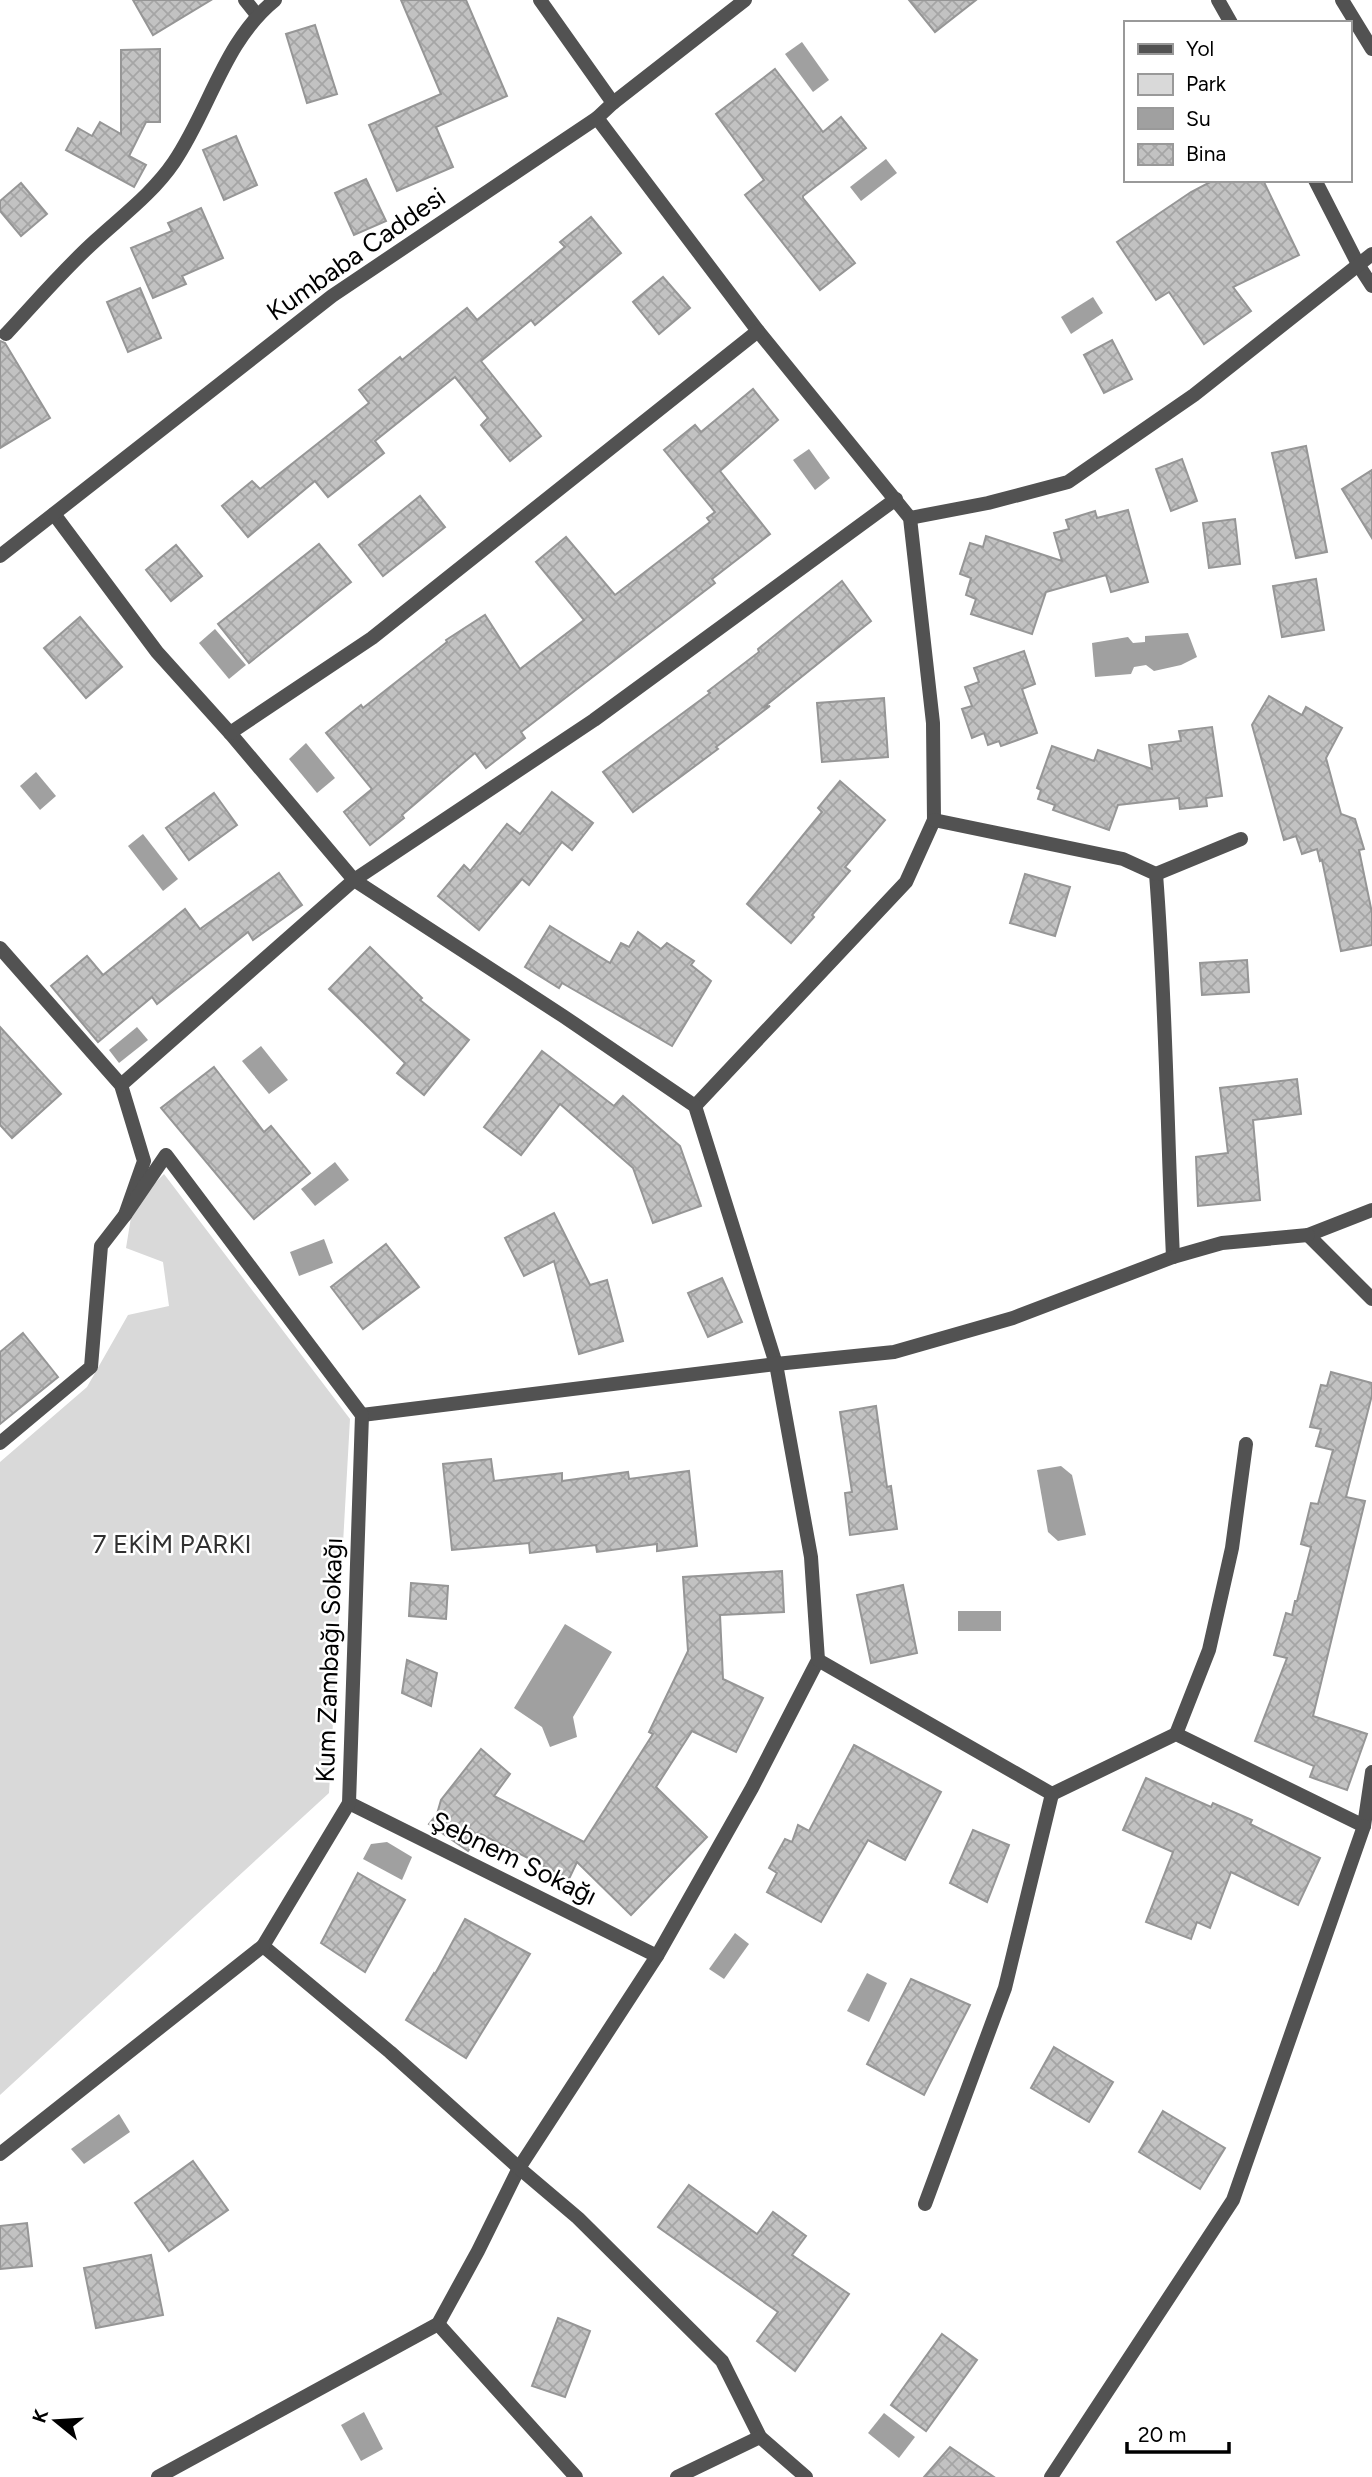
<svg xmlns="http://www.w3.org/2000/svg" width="1372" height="2477" viewBox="0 0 1372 2477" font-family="Figtree,sans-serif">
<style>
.park{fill:#d9d9d9}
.water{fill:#a0a0a0}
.building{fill:url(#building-cross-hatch);stroke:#969696;stroke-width:2}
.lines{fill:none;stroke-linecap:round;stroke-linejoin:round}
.minor{stroke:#525252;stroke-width:14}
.tertiary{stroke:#525252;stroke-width:14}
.labels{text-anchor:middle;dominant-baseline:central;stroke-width:5;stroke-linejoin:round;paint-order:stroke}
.street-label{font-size:26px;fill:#000;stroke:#fff}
.park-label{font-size:26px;fill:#303030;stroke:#fff}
</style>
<defs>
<pattern id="building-cross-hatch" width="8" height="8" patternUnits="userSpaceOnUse" patternTransform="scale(1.75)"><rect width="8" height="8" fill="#c2c2c2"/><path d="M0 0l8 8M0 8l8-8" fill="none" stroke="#a5a5a5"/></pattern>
</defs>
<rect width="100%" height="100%" fill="#fff"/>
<polygon class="park" points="164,1174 350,1419 329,1793 0,2095 0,1462 87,1387 128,1315 169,1306 163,1262 126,1248 133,1205"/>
<g class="water">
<polygon points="802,42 829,80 813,92 785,54"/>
<polygon points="886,159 897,173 861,201 850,187"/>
<polygon points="1093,297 1103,313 1071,334 1061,317"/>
<polygon points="809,449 830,478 815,490 793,460"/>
<polygon points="215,629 246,665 229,679 199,643"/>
<polygon points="1188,633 1197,657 1181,665 1154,671 1146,665 1134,667 1131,674 1095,677 1092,643 1128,637 1133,643 1145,642 1145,636"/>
<polygon points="306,743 335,778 317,793 289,759"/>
<polygon points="36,772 56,796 40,810 20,786"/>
<polygon points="143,834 178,879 163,891 128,846"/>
<polygon points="137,1027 148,1040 119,1063 109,1050"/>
<polygon points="261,1046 288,1080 269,1094 242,1061"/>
<polygon points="335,1162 349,1180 315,1206 301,1189"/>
<polygon points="324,1239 333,1263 299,1276 290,1252"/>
<polygon points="1061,1466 1072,1475 1086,1535 1058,1541 1048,1532 1037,1470"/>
<rect x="958" y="1611" width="43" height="20"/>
<polygon points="565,1624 612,1652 573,1717 577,1737 550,1747 542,1727 514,1708"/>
<polygon points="387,1842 412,1857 402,1880 363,1859 371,1844"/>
<polygon points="735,1933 749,1944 724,1979 709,1969"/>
<polygon points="867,1973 887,1983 869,2022 847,2011"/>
<polygon points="119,2114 130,2132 84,2164 71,2149"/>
<polygon points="364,2412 383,2449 361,2461 341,2425"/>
<polygon points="884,2413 915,2437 899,2458 868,2433"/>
</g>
<g class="building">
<polygon points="133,0 211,0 153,35"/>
<polygon points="401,0 466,0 507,96 436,127 453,167 397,191 369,125 441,94"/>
<polygon points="909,0 976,0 935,32"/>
<polygon points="315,25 337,94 307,103 286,34"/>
<polygon points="160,49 160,122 146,122 129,156 146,165 134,187 66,150 78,128 92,136 100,122 121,134 121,50"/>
<polygon points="775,69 823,132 841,117 866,148 803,196 803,198 855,263 820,290 745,195 764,180 716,114"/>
<polygon points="236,136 257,185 224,200 203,150"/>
<polygon points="366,179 386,221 354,235 335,193"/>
<polygon points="1214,180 1263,180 1299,255 1233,287 1251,311 1204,344 1169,292 1156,300 1117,242 1191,192"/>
<polygon points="21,183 47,214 21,236 0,211 0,201"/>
<polygon points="201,208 223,258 182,276 186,284 153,298 131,248 172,231 168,223"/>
<polygon points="591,217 621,253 535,325 531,320 481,361 541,436 510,461 481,425 488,418 455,377 375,441 384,453 328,497 315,481 248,537 222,506 252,481 260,489 369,403 359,390 400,357 402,360 467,308 477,320 565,247 560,242"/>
<polygon points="663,277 690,308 659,334 633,302"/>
<polygon points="140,288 161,338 128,352 107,302"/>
<polygon points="1112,340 1132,379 1104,393 1084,355"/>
<polygon points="0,341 5,343 50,418 0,448"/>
<polygon points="753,389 778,420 720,471 770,534 712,579 715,583 521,732 525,738 486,768 475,753 402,815 404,818 370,845 344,812 372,789 326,733 361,705 363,708 447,642 446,640 485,615 520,669 584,620 536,562 566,537 615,595 710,522 707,518 715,512 664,450 695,425 701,432"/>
<polygon points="1306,446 1327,552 1296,558 1272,453"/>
<polygon points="1182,459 1197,501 1171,511 1156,469"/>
<polygon points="1372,470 1372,538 1342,489"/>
<polygon points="420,496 445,527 383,576 359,545"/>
<polygon points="1128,510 1148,582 1111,592 1106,575 1046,592 1032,634 971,614 976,599 966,595 971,578 960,574 970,543 983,547 986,536 1062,561 1054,533 1069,529 1066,520 1095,511 1097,518"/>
<polygon points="1235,519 1240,564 1209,568 1203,523"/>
<polygon points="319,544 351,582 249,663 218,624"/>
<polygon points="176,545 202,576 171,601 146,570"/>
<polygon points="1316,579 1324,630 1282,637 1273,586"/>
<polygon points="842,581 871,621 764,707 770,706 716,747 718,749 633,812 603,772 710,693 708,691 759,652 758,649"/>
<polygon points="80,617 122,667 86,698 44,648"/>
<polygon points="1024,651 1035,684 1022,689 1037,733 1001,746 999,741 988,745 984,733 972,738 962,709 972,706 965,687 979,682 974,668"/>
<polygon points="1269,696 1302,715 1306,707 1342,728 1326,758 1341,814 1355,819 1364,849 1359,850 1372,913 1372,945 1341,951 1322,860 1320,861 1317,849 1302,854 1296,836 1284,840 1252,725"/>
<polygon points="884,698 888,757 822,762 817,703"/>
<polygon points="1212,727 1222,796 1206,798 1207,806 1180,809 1179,798 1118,805 1109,830 1053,810 1055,805 1038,799 1041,790 1037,788 1052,746 1094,761 1098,750 1152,769 1149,745 1181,741 1179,731"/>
<polygon points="840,781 885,820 845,867 850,871 812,915 814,917 791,943 747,904 822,812 818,808"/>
<polygon points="552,792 593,823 572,850 562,842 529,885 522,879 479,930 438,896 464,865 470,871 507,824 520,834"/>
<polygon points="214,793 237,825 189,860 166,828"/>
<polygon points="279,873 302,905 253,940 248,932 157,1004 152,997 98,1042 51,986 87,956 103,975 185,909 200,929"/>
<polygon points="1025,874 1070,887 1055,936 1010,923"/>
<polygon points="550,926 610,963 621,943 629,947 638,932 661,949 667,943 694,961 691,965 711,981 672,1046 562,983 559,988 525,967"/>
<polygon points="370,947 422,998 420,1000 469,1040 424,1095 397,1073 405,1063 329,989"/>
<polygon points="1247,960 1249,992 1202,995 1200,963"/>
<polygon points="0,1027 61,1094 12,1138 0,1125"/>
<polygon points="542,1051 614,1106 623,1096 680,1146 701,1206 653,1223 633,1168 560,1104 521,1155 484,1127"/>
<polygon points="214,1067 264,1132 271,1126 310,1173 254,1219 161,1108"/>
<polygon points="1297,1079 1301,1114 1253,1120 1260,1200 1198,1206 1196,1157 1228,1153 1220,1088"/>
<polygon points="554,1213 590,1285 607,1280 623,1341 579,1354 554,1261 524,1276 505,1238"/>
<polygon points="386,1244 419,1287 363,1329 331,1287"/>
<polygon points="722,1278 742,1322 708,1337 688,1293"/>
<polygon points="23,1333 58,1377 0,1424 0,1352"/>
<polygon points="1331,1372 1372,1383 1372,1395 1346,1497 1365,1501 1313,1716 1367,1734 1347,1790 1310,1777 1314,1766 1255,1741 1287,1658 1274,1655 1286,1613 1292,1615 1295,1601 1297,1601 1311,1547 1301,1544 1311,1503 1318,1504 1333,1450 1316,1446 1321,1429 1310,1427 1321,1385 1327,1386"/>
<polygon points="876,1406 887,1487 891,1486 897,1529 850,1535 845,1493 852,1492 840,1412"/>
<polygon points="491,1459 494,1481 562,1473 562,1481 628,1472 629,1479 689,1471 697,1546 657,1551 657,1544 597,1552 596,1545 530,1553 529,1543 452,1550 443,1464"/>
<polygon points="782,1571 784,1612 720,1615 723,1679 763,1698 736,1752 692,1731 656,1787 707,1837 631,1915 577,1862 569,1879 481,1834 468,1851 429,1824 437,1814 441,1800 481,1749 510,1774 494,1796 584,1842 653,1734 649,1732 688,1651 683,1577"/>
<polygon points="411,1583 448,1586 446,1619 409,1616"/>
<polygon points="903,1585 917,1653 871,1663 857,1595"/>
<polygon points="407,1660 437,1673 431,1706 402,1693"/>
<polygon points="854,1745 941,1792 905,1860 868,1840 821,1922 767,1892 777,1873 769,1868 785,1839 792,1842 798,1825 809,1831"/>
<polygon points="1146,1778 1211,1807 1213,1803 1252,1820 1250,1824 1320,1858 1298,1905 1231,1872 1210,1928 1197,1922 1191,1939 1146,1922 1173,1852 1123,1830"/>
<polygon points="973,1830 1009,1845 987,1902 950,1883"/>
<polygon points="358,1873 405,1900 365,1972 321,1943"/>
<polygon points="465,1919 530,1954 466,2058 406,2020 434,1973 435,1974"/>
<polygon points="911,1979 970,2005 924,2095 867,2064"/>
<polygon points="1054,2047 1113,2082 1089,2122 1031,2088"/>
<polygon points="1163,2111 1225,2148 1200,2189 1139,2152"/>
<polygon points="193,2161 228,2210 169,2251 135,2203"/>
<polygon points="689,2185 757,2234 773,2212 806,2236 792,2255 849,2294 795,2371 757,2341 778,2312 658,2227"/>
<polygon points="27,2223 32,2266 0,2269 0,2226"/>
<polygon points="151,2255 163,2315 96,2328 84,2268"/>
<polygon points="558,2318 590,2331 565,2397 532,2386"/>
<polygon points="942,2334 977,2360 926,2431 891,2405"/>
<polygon points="950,2447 994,2477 924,2477"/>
</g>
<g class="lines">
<g class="minor">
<polyline points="245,0 257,15"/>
<polyline points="540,0 613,103"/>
<polyline points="1218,0 1231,23"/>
<polyline points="1342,0 1372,49"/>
<polyline points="597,118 758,331 910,518 933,723 934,820 906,882 695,1106"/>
<polyline points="1315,180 1359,266 1372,286"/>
<path d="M6,334C35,303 63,270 95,241C122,216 153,193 174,162C210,109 224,41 275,0"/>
<polyline points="54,514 157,652 230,733 354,880 563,1016 695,1106 776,1364 811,1557 818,1660 752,1788 657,1956 519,2168 478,2251 438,2324 158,2477"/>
<polyline points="910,518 988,503 1068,482 1194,395 1372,254"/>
<polyline points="230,733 372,638 758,331"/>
<path d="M934,820L1123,859L1156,874C1166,1001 1167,1129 1173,1257"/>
<polyline points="1156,874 1241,839"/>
<polyline points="0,948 121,1085 144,1161 125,1215 101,1246 91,1367 0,1443"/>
<polyline points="121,1085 354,880 594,720 896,499"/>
<polyline points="1372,1210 1308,1235 1372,1299"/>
<polyline points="362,1415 776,1364 894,1352 1013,1318 1173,1257 1222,1243 1308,1235"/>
<polyline points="818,1660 1052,1794 1176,1734 1364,1826 1372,1772"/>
<polyline points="1176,1734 1209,1650 1232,1548 1246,1444"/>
<polyline points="349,1803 657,1956"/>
<polyline points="263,1946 390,2052 519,2168 578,2218 722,2361 760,2437 806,2477"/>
<polyline points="0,2154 263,1946 349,1803 362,1415 166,1155 125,1215"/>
<polyline points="925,2204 1005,1988 1052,1794"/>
<polyline points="438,2324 576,2477"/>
<polyline points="677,2477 760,2437"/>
<polyline points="1051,2477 1233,2200 1364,1826"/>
</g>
<polyline class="tertiary" points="0,556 332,296 597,118 613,103 745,0"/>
</g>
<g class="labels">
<g class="street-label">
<text transform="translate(356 254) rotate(-35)">Kumbaba Caddesi</text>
<text transform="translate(329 1660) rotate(-88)">Kum Zambağı Sokağı</text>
<text transform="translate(514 1858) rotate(26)">Şebnem Sokağı</text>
</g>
<g class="park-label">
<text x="172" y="1544">7 EKİM PARKI</text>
</g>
</g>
<rect x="1124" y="21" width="228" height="161" fill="#ffffff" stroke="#999999" stroke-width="2"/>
<rect x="1138" y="44" width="35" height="10" fill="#525252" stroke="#999999" stroke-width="2"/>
<text x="1186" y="56" font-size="21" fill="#000000">Yol</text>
<rect x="1138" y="74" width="35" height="21" fill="#d9d9d9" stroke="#999999" stroke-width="2"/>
<text x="1186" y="91" font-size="21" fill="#000000">Park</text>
<rect x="1138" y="108" width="35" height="21" fill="#a0a0a0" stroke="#999999" stroke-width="2"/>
<text x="1186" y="126" font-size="21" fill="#000000">Su</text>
<rect x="1138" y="144" width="35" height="21" fill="url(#building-cross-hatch)" stroke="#999999" stroke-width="2"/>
<text x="1186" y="161" font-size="21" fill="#000000">Bina</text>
<g transform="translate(56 2421) rotate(288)" stroke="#ffffff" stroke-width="5" paint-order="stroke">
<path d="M0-5L12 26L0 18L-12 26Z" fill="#000000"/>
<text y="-10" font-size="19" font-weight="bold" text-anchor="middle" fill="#000000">K</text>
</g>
<path d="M1127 2442v10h102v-10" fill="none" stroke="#000000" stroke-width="3.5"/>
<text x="1138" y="2442" font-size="21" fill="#000000" stroke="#ffffff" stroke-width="5" paint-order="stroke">20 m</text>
</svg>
